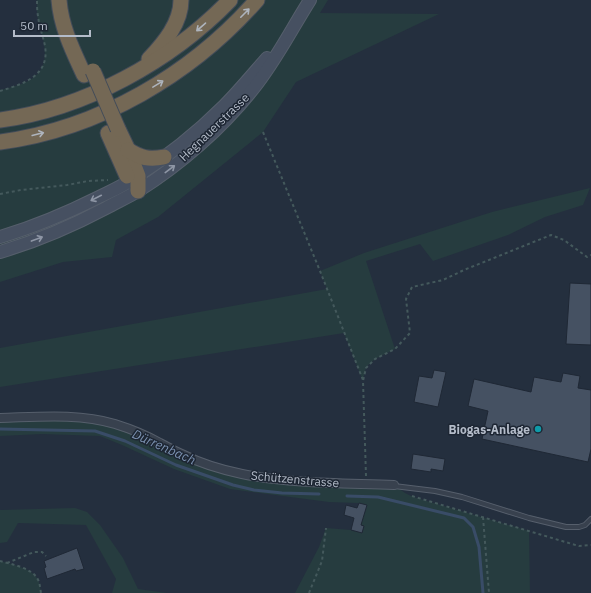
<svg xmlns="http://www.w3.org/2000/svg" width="591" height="593" viewBox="0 0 591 593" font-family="'IBM Plex Sans',sans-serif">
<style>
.green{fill:#263c3f}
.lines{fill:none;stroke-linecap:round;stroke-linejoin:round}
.stream{stroke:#394c67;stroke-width:3}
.building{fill:#455162;stroke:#1f2835}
.lane-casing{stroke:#565f6c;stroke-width:6}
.street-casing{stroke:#565f6c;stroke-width:10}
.secondary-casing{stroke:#565f6c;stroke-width:14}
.highway-casing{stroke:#434c59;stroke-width:17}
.path{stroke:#44595c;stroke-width:2;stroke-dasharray:3 3;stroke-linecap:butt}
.lane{stroke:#38414e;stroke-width:4}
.street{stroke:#38414e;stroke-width:8}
.secondary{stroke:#465061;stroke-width:12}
.highway{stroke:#746855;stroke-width:15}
.highway-bridge-casing{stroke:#434c59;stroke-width:17;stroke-linecap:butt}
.highway-bridge{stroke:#746855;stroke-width:15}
.oneway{stroke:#aeb4bd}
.oneway2{stroke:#8e96a5}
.culture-dot{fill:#0f9aa8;stroke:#1d2633;stroke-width:1.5}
.labels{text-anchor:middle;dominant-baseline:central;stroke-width:3;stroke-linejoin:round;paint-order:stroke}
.street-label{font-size:12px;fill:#b4bcc9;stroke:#1d2633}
.poi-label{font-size:12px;font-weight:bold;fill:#b4bcc9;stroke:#1d2633;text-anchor:end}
.water-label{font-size:13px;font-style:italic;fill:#7c92b1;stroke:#1d2633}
</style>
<rect width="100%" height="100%" fill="#242f3e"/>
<g class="green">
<path d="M37,0H328L320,13L439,14L296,82L263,132L158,217L116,240L112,257L63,262L0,282V89L1,90C11,87 21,85 30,80C55,65 42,37 37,15C37,10 37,5 37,0Z"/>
<polygon points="590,188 583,205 545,217 508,235 433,261 420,244 366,261 395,349 375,359 366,367 363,381 344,333 0,387 0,348 327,289 320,271 364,253 492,212"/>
<polygon points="67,417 115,424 185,456 242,474 394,485 405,493 413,497 529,531 530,593 295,593 319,547 326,528 351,530 362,533 364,526 361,525 366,505 359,503 329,502 230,489 174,469 122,445 100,436 42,434 0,436 0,418"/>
<polygon points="75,508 87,512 100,525 123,558 138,589 167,593 112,593 116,579 86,525 18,523 7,542 0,543 0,510"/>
<path d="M0,561C11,564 31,568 37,578C40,582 40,588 41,593H0Z"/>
</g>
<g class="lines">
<g class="stream">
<polyline points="0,429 95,431 125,441 176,465 233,485 254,490 282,493 319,494"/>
<polyline points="347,496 378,497 464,518 473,527 479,547 483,593"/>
</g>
</g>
<g class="building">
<polygon points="570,283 591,284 591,345 566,344"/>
<polygon points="434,370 446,372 438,407 414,402 419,376 432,378"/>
<polygon points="563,373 580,376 578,388 591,390 591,449 588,462 482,439 488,411 468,406 474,379 531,392 534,377 561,382"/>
<polygon points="413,454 445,459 443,471 431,469 431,472 411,469"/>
<polygon points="359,503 367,505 361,525 364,526 362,533 351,530 354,518 344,515 346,505 357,508"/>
<polygon points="77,548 84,569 76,571 75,569 47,579 44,568 46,567 44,561"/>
</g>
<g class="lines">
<defs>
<polyline id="lane" points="394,486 435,491 462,497 529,518 566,527 579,527 585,525 591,519"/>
<path id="street" d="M0,418C38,417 78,413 115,424C131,429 146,435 160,443C168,447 176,452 184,455C202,464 223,470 242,474C292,484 343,483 394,485"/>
<g id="secondary">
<path d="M0,237C34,227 67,213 99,197C109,192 121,187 131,180C164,159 196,134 224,106C239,91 253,74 267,58"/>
<path d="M0,252C37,241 72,226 106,208C117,202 128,197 138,191C180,165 222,128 253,89C275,62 291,30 310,0"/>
</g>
<g id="highway">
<path d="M59,0C61,27 73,51 84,75"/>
<path d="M149,59C164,43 181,23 181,0"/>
<path d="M0,120C84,109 171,61 230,0"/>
<polyline points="118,129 128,150 138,176 138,191"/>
<polyline points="108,133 127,176"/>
<path d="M0,142C99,129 192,74 257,0"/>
<path d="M128,150C141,158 149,160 164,157"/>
</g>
</defs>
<use href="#lane" class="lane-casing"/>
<use href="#street" class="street-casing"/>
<use href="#secondary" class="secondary-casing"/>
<use href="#highway" class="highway-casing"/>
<g class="path">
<path d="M0,91C23,84 50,76 45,46C43,36 39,26 38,16C37,11 37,5 37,0"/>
<polyline points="263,132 320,271 363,380"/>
<polyline points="0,194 21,190 67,185 88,181 108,180"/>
<polyline points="366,476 363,381 366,368 375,359 395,349 410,333 406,299 412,287 443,280 464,270 551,235 564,240 587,257 591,255"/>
<polyline points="412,496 572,544 579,546 591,545"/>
<polyline points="483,517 489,593"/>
<path d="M0,561C11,564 31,568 37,578C40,582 40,588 41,593"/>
<polyline points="7,563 34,552 42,552 46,556"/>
<polyline points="309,593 322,561 326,528"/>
</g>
<use href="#lane" class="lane"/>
<use href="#street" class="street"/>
<use href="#secondary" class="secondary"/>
<use href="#highway" class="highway"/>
<defs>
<polyline id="highway-bridge" points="93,71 118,129"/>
</defs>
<use href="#highway-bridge" class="highway-bridge-casing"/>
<use href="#highway-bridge" class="highway-bridge"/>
</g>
<defs><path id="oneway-shaft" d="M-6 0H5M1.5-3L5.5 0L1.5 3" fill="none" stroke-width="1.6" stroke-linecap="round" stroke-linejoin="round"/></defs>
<g class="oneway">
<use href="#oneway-shaft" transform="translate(245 13) rotate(-45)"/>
<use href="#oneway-shaft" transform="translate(201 27) rotate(139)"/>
<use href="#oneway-shaft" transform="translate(158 84) rotate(-31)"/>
<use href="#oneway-shaft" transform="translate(38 134) rotate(-14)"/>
</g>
<g class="oneway2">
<use href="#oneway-shaft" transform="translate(170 169) rotate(-37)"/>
<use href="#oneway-shaft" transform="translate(96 198) rotate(153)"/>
<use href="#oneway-shaft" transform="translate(37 239) rotate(-20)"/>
</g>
<circle class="culture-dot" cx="538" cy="429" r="4"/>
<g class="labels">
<g class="street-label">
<text transform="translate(214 127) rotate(-44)">Hegnauerstrasse</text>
<text transform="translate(295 479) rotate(5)">Schützenstrasse</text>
</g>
<g class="poi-label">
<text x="530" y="429">Biogas-Anlage</text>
</g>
<g class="water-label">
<text transform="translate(164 447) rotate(24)">Dürrenbach</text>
</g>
</g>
<path d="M14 30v6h76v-6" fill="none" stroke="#b4bcc9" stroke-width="2"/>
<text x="20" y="30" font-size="12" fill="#b4bcc9" stroke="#1d2633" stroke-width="3" paint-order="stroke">50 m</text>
</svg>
